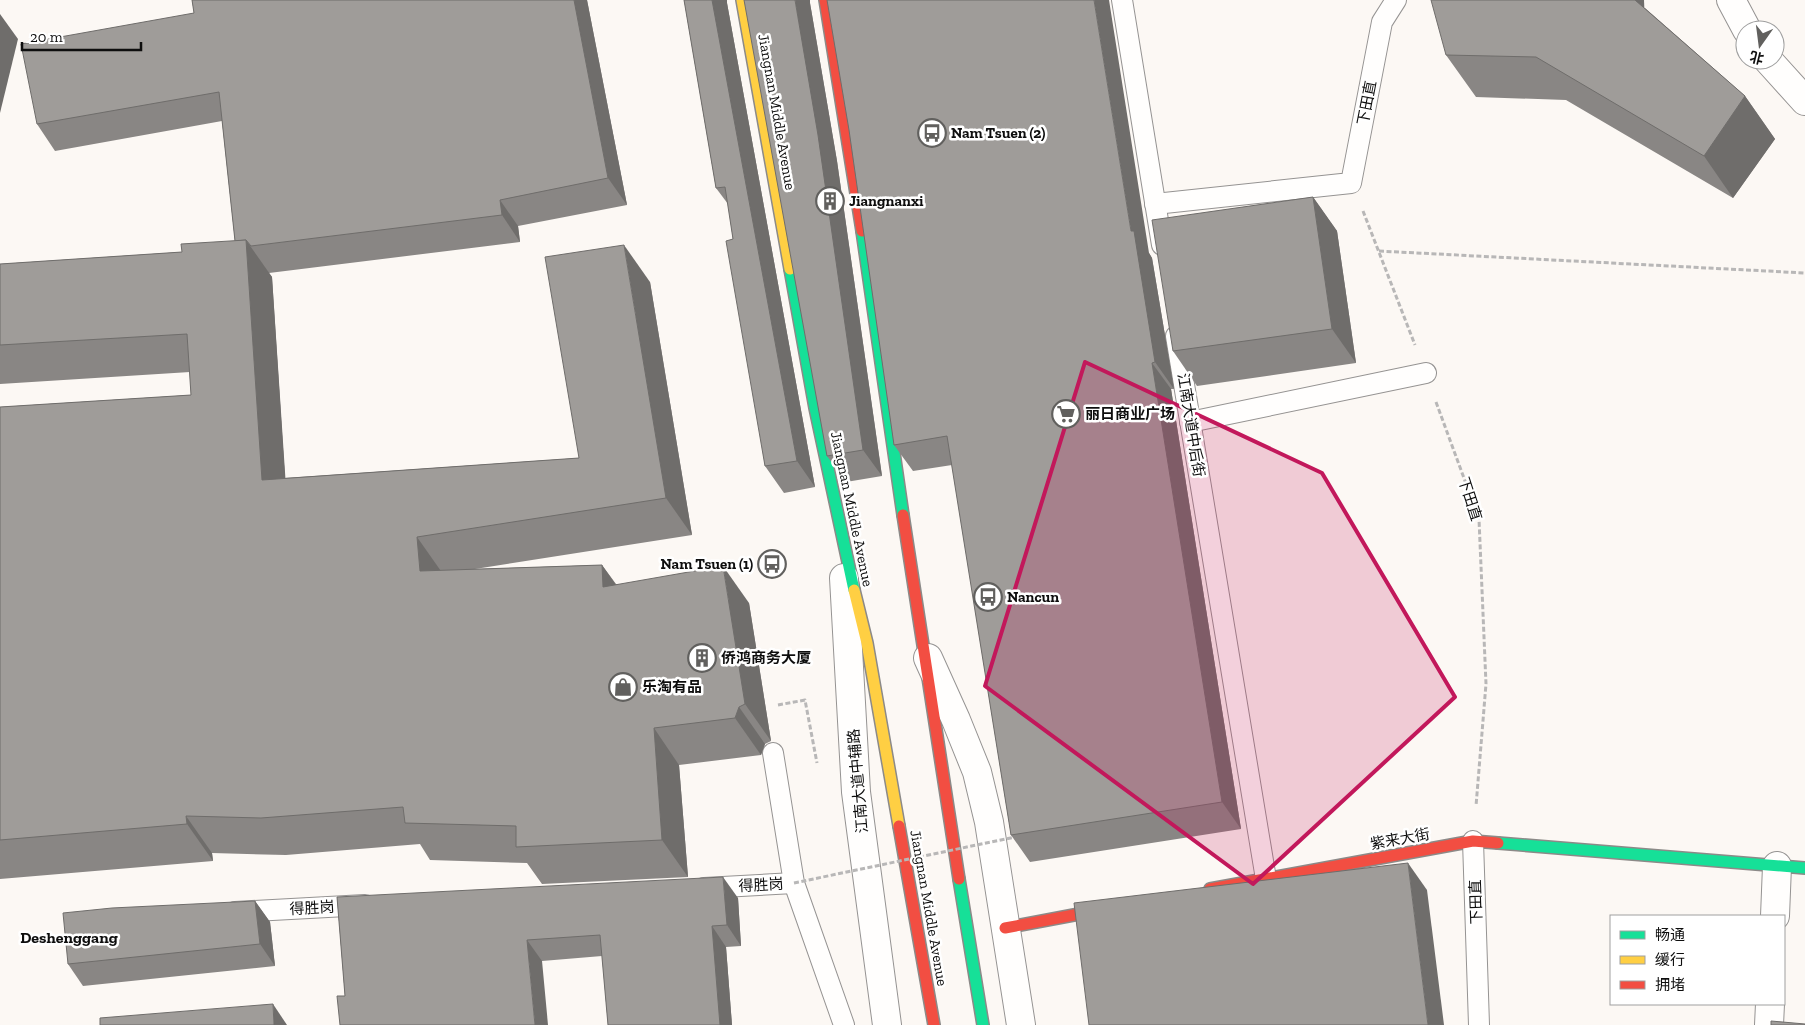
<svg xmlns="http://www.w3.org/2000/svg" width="1805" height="1025" viewBox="0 0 1805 1025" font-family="'Zilla Slab','Noto Sans SC',serif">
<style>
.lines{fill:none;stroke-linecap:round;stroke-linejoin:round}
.lane-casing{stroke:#959392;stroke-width:22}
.street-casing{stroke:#959392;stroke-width:30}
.fast-casing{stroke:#8c8a88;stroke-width:14}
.slow-casing{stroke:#8c8a88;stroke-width:14}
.jam-casing{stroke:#8c8a88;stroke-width:14}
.path{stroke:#b8b7b7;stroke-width:3;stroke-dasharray:5 2.5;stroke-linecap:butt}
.lane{stroke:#fffefd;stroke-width:20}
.street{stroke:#fffefd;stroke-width:28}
.fast{stroke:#16e098;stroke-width:11}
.slow{stroke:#ffcf43;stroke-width:11}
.jam{stroke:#f24e42;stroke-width:11}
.path-bridge{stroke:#b8b7b7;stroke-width:3;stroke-dasharray:5 2.5;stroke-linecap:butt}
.wall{fill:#898684}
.shaded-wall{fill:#6f6d6b}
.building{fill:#9f9c99;stroke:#6f6d6b}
.marked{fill:#c2185b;fill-opacity:0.2;stroke:#c2185b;stroke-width:4;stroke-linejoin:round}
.labels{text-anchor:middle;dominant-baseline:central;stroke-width:5;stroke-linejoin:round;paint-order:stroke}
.street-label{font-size:15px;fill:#0e0e0e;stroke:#fff}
.poi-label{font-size:15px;font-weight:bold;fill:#0e0e0e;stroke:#fff;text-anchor:start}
.neighbourhood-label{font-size:16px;font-weight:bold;fill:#0e0e0e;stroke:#fff}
</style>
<rect width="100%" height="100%" fill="#fcf8f4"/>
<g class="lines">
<defs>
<g id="lane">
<polyline points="1122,0 1162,245"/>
<polyline points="1155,204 1351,183 1382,22 1396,0"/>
<polyline points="1176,336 1266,879"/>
<polyline points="1190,422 1426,373"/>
<polyline points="773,753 794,883 844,1025"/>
<polyline points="1473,841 1479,1025"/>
<polyline points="704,888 794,883"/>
<polyline points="235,912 365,905"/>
</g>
<g id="street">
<polyline points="1731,0 1747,30"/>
<polyline points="1768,60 1805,101"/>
<polyline points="844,578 856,792 887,1025"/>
<polyline points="928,658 956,720 977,772 989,822 1021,1025"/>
<polyline points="1775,916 1777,866"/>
<polyline points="1769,1025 1770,1004"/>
</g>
<g id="fast">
<polyline points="862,231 903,515"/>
<polyline points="790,269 815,408 854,590"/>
<polyline points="1498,843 1805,868"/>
<polyline points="959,879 983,1025"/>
</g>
<g id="slow">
<polyline points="742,0 790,269"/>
<polyline points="854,590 867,643 899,826"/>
</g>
<g id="jam">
<polyline points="825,0 862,231"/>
<polyline points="903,515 959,879"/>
<polyline points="899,826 934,1025"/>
<polyline points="1210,889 1473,841 1498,843"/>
<polyline points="1005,928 1111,908"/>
</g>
</defs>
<use href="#lane" class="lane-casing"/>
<use href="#street" class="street-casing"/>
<use href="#fast" class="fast-casing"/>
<use href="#slow" class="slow-casing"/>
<use href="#jam" class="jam-casing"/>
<g class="path">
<polyline points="1363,211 1415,345"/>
<polyline points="1379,251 1805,273"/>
<polyline points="1436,402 1479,519 1486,684 1476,806"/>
<polyline points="778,705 805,700 817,763"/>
</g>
<use href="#lane" class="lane"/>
<use href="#street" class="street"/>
<use href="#fast" class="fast"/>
<use href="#slow" class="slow"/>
<use href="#jam" class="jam"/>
<polyline class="path-bridge" points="794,883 1015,837"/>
</g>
<g class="wall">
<polygon points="192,0 587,0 627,205 518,226 520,242 269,273 272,277 285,478 579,458 650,282 692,535 475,569 602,565 616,584 749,603 771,741 765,744 761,755 679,765 688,877 542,884 527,863 430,860 420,844 286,855 212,853 213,861 0,879 0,407 191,395 190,372 0,384 0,264 182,252 235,241 222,121 55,151 37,124 194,13"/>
<polygon points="684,0 727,0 727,3 815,487 784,493 765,466 728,204 716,188"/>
<polygon points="810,3 837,161 882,476 846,482 827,456"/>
<polygon points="1645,8 1745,96 1775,139 1733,198 1566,100 1476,97 1446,55"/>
<polygon points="849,130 1149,253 1152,258 1174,389 1171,389 1241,829 1030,862 1011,835 952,465 913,471 894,445"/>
<polygon points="1313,197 1337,231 1356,363 1197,386 1173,351"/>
<polygon points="337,897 738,898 741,946 726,947 732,1025 608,1025 602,956 542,961 345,996"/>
<polygon points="255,901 270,922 275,966 83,986 68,964"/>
</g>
<g class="shaded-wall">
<polygon points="574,0 587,0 627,205 608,178"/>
<polygon points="712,0 727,0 727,3 815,487 797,461"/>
<polygon points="795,0 810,0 810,3 837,161 882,476 863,450"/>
<polygon points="1094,0 1109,0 1149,253 1152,258 1174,389 1155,362 1131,231"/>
<polygon points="1627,0 1644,0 1645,25"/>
<polygon points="0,14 18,39 0,113"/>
<polygon points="1745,96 1775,139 1733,198 1704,156"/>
<polygon points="1313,197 1337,231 1356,363 1332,329"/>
<polygon points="500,200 518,226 520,242 502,215"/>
<polygon points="246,240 272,277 288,517 262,480"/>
<polygon points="624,245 650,282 692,535 666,498"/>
<polygon points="1152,363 1171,389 1241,829 1222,802"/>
<polygon points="417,537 443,574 420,571"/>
<polygon points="602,565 628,602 603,587"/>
<polygon points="723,566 749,603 771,741 745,704"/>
<polygon points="739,707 765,744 761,755 735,718"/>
<polygon points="654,728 679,765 688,877 662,840"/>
<polygon points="186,816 212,853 213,861 187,824"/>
<polygon points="1408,863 1427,890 1444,1025 1428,1025"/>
<polygon points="723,877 738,898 741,946 727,925"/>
<polygon points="255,901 270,922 275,966 260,944"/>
<polygon points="712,926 726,947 732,1025 720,1025"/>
<polygon points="527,940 542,961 548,1025 535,1025"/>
<polygon points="273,1004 287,1025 274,1025"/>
</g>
<g class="building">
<polygon points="192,0 574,0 608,178 500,200 502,215 251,246 246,240 235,241 219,92 37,124 21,44 194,13"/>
<polygon points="684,0 712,0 797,461 765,466 726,241 733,239 725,187 716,188"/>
<polygon points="744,0 795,0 818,135 863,450 827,456"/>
<polygon points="827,0 1094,0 1131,231 1134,231 1155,362 1152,363 1222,802 1011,835 947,436 894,445 849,130"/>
<polygon points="1431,0 1635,0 1745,96 1704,156 1536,57 1446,55"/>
<polygon points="1313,197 1332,329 1173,351 1152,220"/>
<polygon points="246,240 262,480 579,458 545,257 624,245 666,498 417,537 420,571 602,565 603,587 723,566 745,704 739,707 735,718 654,728 662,840 516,847 516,826 405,823 403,807 261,818 186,816 187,824 0,840 0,407 191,395 187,334 0,345 0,264 182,252 181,244"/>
<polygon points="1408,863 1428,1025 1089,1025 1074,903"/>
<polygon points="723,877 727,925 712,926 720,1025 608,1025 600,935 527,940 535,1025 340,1025 337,996 345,996 337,897"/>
<polygon points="255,901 260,944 68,964 63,913 112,908"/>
<polygon points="273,1004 274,1025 100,1025 100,1018"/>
<polygon points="1771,1021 1805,1024 1805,1025 1771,1025"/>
</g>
<path class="marked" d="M1085,362L1322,473L1455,697L1253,884L985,686Z"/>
<defs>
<symbol id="bus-ring" viewBox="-11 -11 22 22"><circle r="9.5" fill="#fff" stroke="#61605e" stroke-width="1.5"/><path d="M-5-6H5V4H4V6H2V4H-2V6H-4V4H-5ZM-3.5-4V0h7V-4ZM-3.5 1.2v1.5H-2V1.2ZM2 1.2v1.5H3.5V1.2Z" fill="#61605e"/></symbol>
<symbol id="building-ring" viewBox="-11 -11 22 22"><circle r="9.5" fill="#fff" stroke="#61605e" stroke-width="1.5"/><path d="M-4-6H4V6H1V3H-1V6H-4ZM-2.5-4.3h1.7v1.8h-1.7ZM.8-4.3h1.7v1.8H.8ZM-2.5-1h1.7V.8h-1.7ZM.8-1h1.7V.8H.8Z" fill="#61605e"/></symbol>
<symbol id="supermarket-ring" viewBox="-11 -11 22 22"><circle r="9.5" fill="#fff" stroke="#61605e" stroke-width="1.5"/><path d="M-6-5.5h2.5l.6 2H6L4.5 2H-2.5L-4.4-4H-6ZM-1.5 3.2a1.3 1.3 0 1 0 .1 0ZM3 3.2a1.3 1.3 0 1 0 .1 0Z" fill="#61605e"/></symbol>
<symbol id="shop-ring" viewBox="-11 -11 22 22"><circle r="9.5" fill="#fff" stroke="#61605e" stroke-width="1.5"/><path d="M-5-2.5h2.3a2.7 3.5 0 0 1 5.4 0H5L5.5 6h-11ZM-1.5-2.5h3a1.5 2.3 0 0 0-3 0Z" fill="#61605e"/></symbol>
</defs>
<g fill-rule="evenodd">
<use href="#bus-ring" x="916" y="117" width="32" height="32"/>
<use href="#building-ring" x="814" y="185" width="32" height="32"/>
<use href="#supermarket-ring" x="1050" y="398" width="32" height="32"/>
<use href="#bus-ring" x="756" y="548" width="32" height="32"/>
<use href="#bus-ring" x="972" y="581" width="32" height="32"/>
<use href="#building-ring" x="686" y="642" width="32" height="32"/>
<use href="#shop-ring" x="607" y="671" width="32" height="32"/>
</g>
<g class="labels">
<g class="street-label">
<text transform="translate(1367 103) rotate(-79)">下田直</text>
<text transform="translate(777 112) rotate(80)">Jiangnan Middle Avenue</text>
<text transform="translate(1191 425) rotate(81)">江南大道中后街</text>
<text transform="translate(1470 499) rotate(72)">下田直</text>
<text transform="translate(852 509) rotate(78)">Jiangnan Middle Avenue</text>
<text transform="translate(858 781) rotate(-95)">江南大道中辅路</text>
<text transform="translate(1400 839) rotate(-10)">紫来大街</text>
<text transform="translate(761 885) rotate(-3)">得胜岗</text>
<text transform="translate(1476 902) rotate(-92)">下田直</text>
<text transform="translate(312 908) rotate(-3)">得胜岗</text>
<text transform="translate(929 908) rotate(80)">Jiangnan Middle Avenue</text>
</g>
<g class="poi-label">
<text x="951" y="133">Nam Tsuen (2)</text>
<text x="849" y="201">Jiangnanxi</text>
<text x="1085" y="414">丽日商业广场</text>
<text x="753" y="564" text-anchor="end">Nam Tsuen (1)</text>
<text x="1007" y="597">Nancun</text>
<text x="721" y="658">侨鸿商务大厦</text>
<text x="642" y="687">乐淘有品</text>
</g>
<g class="neighbourhood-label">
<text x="69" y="937">Deshenggang</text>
</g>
</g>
<rect x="1610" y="915" width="175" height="90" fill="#ffffff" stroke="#9f9f9f"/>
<rect x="1620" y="931" width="25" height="8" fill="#16e098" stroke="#9f9f9f"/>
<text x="1655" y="940" font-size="15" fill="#0e0e0e">畅通</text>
<rect x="1620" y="956" width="25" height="8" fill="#ffcf43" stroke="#9f9f9f"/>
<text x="1655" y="965" font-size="15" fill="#0e0e0e">缓行</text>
<rect x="1620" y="981" width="25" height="8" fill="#f24e42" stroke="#9f9f9f"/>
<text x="1655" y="990" font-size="15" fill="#0e0e0e">拥堵</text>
<g transform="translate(1760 45) rotate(194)"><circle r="24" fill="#ffffff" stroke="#9f9f9f"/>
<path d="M0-4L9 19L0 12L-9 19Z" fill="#61605e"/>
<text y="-8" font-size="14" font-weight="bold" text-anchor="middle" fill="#0e0e0e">北</text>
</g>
<path d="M22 42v8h119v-8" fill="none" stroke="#0e0e0e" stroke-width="2.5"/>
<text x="30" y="42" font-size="15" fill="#0e0e0e" stroke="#ffffff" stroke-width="4" paint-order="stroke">20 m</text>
</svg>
